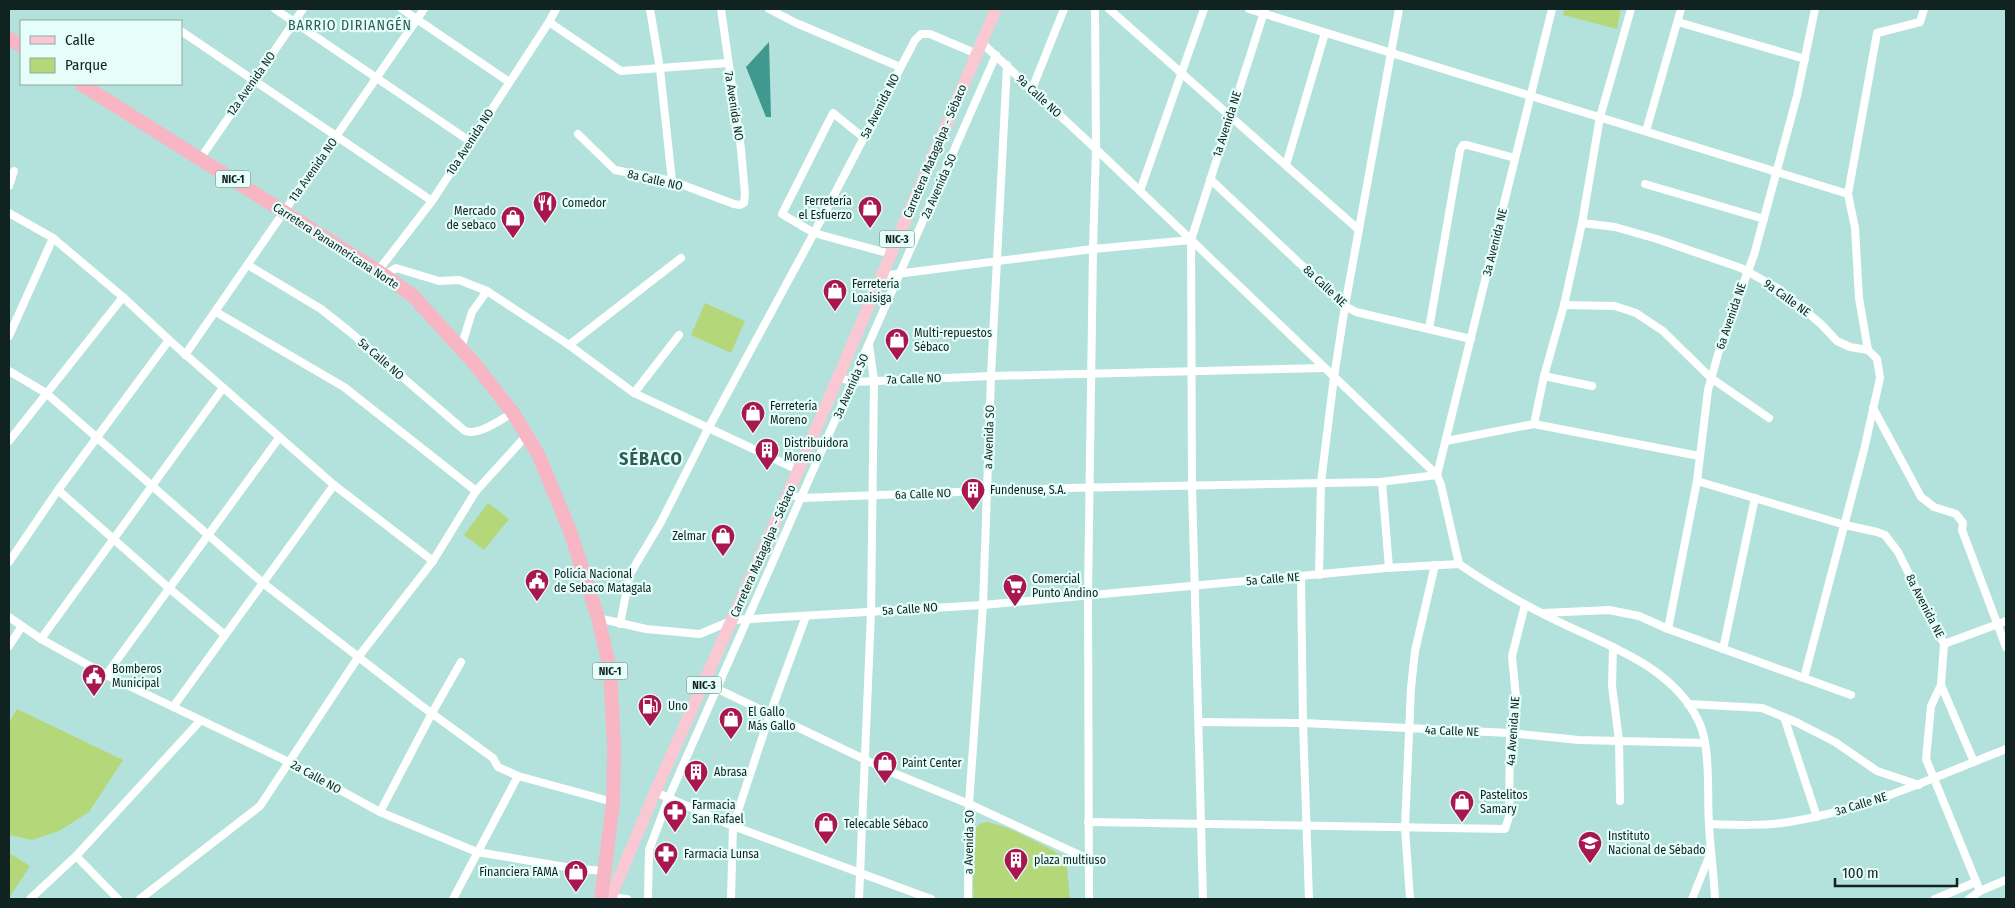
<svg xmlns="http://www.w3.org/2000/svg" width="2015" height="908" viewBox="0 0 2015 908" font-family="'Fira Sans Condensed',sans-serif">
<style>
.green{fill:#b4d77a}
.water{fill:#40998f}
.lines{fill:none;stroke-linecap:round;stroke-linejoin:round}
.minor{stroke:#fff;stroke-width:8}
.primary{stroke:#fac8d3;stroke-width:12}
.trunk{stroke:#f8b6c4;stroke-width:14}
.labels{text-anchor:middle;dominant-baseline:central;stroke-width:4.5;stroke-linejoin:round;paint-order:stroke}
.shield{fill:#e6fefa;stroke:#506562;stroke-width:1}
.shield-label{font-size:11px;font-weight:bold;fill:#102321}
.street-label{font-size:12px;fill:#102321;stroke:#e6fefa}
.poi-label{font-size:12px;fill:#102321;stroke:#e6fefa;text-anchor:start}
.neighbourhood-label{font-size:14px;letter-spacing:1px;fill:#2f5b56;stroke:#e6fefa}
.district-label{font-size:18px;font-weight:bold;letter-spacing:1px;fill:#2f5b56;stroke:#e6fefa}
</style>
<rect width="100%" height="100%" fill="#b2e2db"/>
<g class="green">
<polygon points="1564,9 1621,9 1617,29 1563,15"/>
<polygon points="705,303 745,321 731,353 691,335"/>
<polygon points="488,503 509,519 484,550 464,535"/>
<polygon points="17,709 123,760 89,812 59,831 32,840 9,835 9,723"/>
<path d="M988,822C1016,829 1041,844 1066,858L1070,899H974L973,882L976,828L981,823Z"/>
<polygon points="9,853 30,866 9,898"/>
</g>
<polygon class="water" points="769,42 771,117 766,117 746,67"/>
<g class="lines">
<g class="minor">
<polyline points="275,9 471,142"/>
<polyline points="402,9 509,82"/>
<polyline points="650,9 660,69 672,181"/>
<polyline points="769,9 796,23 900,67"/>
<polyline points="1109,9 1359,230"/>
<polyline points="1249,9 1848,194"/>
<polyline points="549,22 621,71 727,63"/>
<polyline points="1678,22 1805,59"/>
<polyline points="181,31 432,201"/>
<path d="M982,43L1096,149L1437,475L1441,485L1459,564C1488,584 1519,602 1551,618C1604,645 1672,664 1699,722C1711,747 1707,796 1709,824C1710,849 1714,874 1715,899"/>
<polyline points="1032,89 1064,9"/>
<polyline points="1646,131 1681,9"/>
<polyline points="578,134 615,170 672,181 734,204 740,205 744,203 745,194 741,149 721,9"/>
<polyline points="864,138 833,113 782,214 814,233 891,254"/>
<polyline points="200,159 303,9"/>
<polyline points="1286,165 1325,33"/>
<polyline points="1210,179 1345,306 1356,312 1471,339"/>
<polyline points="1645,184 1764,219"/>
<polyline points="9,186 14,171"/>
<polyline points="1140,191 1204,9"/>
<polyline points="9,213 53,238 123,297 169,340 334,485 433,561"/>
<polyline points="1582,223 1615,227 1657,239 1741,268 1779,289 1821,324 1837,341 1850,347 1868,350 1877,359 1880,378 1864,450 1804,678"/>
<path d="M248,265L321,309L350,332L465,431C480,436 499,420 513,413"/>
<polyline points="378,271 432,201 549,22 556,9"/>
<polyline points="384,275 396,268 439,281 459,280 487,291 569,345 634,393 798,470"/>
<polyline points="881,276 1093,249 1191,240"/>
<polyline points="1564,305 1615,306 1636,313 1663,331 1711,378 1769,418"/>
<polyline points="216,312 344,387 476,491"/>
<polyline points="1429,329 1460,150 1463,145 1467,145 1515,158"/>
<polyline points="9,336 53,238"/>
<polyline points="569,345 681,258"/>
<polyline points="461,348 472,312 487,291"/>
<polyline points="1868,350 1859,298 1855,228 1848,194 1877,33 1920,22 1924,9"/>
<polyline points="185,355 424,9"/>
<polyline points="9,371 46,393 263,583 419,704 493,758 498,767 518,776 613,802"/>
<polyline points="1544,376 1592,386"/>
<polyline points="838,377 853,382 991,376 1324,368"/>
<polyline points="634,393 679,335"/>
<polyline points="1873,408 1921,497 1934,507 1956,514 1963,523 1962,530 2006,647"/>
<polyline points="1534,424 1544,376 1564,305 1582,223 1600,117 1631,9"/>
<polyline points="9,441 123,297"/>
<polyline points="1446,441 1534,424 1699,456"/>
<polyline points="1697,481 1845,525 1877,532 1885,535 1898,552 1944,644 1941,685 1931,706 1926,759 1980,891"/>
<polyline points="1382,482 1389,568"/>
<polyline points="58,490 170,589 225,635"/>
<polyline points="788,494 801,498 1067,488 1380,482 1437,475 1552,9"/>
<polyline points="9,562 58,490 169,340"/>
<polyline points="1319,575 1321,482 1334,377 1345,306 1399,9"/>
<polyline points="1301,577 1303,723 1309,899"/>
<polyline points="1543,613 1609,610 1639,616 1668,629 1851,695"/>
<polyline points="9,617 41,639 106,675 289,762 380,812 477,852 578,869 605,871"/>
<polyline points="598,618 646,629 700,634 733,620 983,605 1386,568 1459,564"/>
<polyline points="620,624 630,574 661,522 708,429 814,233 915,40 921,34 930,34 977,54"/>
<polyline points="1668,629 1697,481 1708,390 1722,340 1754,255 1797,96 1815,9"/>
<polyline points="41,639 223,388"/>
<polyline points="1944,644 2006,621"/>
<polyline points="9,646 22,626"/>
<polyline points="1613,647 1612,686 1619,740 1620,801"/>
<polyline points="1723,649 1755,498"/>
<polyline points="106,675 279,438"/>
<polyline points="705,683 891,772 969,804 1090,860"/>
<polyline points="1941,685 1974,762"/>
<polyline points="1688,704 1762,708 1796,722 1835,742 1877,771 1919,785"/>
<polyline points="173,707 334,485"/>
<polyline points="1784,717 1817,817"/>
<polyline points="1199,722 1303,723 1510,733 1579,740 1705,743"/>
<polyline points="655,792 733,826 931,899"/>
<polyline points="380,812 432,713 461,662"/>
<polyline points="1088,822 1505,829 1509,817 1510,733 1516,698 1512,656 1525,605"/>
<path d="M1709,824C1735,825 1763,826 1789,822C1865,810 1935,777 2006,749"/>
<polyline points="76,856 118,899"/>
<polyline points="611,897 627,899"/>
<polyline points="30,899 76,856 200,721"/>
<polyline points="140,899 260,806 359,656 433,561 476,491 526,436"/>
<polyline points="453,899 518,776"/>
<polyline points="648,899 649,850 669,797 996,55"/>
<polyline points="731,899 733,826 770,714 806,616"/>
<polyline points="859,899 871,612 874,380 869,345"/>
<polyline points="968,899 969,804 983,605 991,376 1007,65"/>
<polyline points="1089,899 1088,595 1093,249 1096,149 1095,9"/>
<polyline points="1203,899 1192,486 1191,240 1265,9"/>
<polyline points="1410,899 1405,827 1411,688 1415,651 1435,565"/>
<polyline points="1692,899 1711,852"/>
<polyline points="1935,899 1976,882"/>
<polyline points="1969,899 1980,891 2006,880"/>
</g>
<polyline class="primary" points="610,899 655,792 788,494 996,9"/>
<g class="trunk">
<polyline points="9,38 21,46"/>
<polyline points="81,84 384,275 413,296 474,363 513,413 538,454 570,531 598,618 610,669 614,746 613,802 601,899"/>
</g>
</g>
<defs>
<symbol id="restaurant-pin" viewBox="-11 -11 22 30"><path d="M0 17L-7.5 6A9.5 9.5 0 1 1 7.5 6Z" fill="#a9174f" stroke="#e6fefa"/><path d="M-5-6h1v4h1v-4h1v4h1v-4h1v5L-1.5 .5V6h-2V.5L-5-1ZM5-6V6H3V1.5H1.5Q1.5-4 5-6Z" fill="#fff"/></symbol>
<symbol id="shop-pin" viewBox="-11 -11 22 30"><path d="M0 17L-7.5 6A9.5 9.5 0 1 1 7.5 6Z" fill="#a9174f" stroke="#e6fefa"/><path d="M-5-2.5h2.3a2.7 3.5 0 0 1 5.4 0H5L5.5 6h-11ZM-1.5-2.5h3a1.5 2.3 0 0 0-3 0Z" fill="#fff"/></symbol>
<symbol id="building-pin" viewBox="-11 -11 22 30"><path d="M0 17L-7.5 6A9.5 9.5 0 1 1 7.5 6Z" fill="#a9174f" stroke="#e6fefa"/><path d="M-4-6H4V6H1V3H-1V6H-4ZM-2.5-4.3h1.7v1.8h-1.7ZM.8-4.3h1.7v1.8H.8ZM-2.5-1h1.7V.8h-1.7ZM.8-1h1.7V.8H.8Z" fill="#fff"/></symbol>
<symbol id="civic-pin" viewBox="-11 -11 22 30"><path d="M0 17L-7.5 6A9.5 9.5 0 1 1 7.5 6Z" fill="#a9174f" stroke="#e6fefa"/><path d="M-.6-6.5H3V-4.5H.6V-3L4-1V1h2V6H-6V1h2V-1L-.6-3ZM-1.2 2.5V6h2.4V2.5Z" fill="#fff"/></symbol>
<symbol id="supermarket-pin" viewBox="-11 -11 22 30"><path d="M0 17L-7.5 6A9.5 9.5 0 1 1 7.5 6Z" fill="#a9174f" stroke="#e6fefa"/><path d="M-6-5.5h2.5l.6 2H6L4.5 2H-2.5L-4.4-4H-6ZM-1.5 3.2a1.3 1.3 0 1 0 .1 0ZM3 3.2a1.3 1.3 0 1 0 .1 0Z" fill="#fff"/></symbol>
<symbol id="fuel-pin" viewBox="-11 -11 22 30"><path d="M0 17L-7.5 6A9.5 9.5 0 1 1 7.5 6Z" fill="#a9174f" stroke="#e6fefa"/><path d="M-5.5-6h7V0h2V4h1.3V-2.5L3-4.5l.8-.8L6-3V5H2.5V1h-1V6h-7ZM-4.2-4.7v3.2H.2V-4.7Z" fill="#fff"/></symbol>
<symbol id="pharmacy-pin" viewBox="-11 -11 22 30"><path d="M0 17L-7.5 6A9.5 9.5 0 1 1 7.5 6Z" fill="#a9174f" stroke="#e6fefa"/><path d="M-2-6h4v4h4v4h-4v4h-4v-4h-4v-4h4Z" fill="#fff"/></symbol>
<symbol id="university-pin" viewBox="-11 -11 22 30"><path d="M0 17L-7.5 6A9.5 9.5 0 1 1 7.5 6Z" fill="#a9174f" stroke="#e6fefa"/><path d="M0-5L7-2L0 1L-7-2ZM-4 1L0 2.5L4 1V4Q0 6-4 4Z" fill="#fff"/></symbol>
</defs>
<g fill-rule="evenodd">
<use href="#restaurant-pin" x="531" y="189" width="28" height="38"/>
<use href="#shop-pin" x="856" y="194" width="28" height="38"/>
<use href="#shop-pin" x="499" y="204" width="28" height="38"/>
<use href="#shop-pin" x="821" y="277" width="28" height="38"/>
<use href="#shop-pin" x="883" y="326" width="28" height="38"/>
<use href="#shop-pin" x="739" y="399" width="28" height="38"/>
<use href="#building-pin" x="753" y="436" width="28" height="38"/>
<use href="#building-pin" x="959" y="476" width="28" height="38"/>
<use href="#shop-pin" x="709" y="522" width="28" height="38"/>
<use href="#civic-pin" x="523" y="567" width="28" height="38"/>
<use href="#supermarket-pin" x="1001" y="572" width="28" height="38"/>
<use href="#civic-pin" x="80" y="662" width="28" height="38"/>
<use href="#fuel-pin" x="636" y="692" width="28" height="38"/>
<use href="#shop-pin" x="717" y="705" width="28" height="38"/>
<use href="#shop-pin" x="871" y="749" width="28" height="38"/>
<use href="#building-pin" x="682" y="758" width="28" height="38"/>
<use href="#shop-pin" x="1448" y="788" width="28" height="38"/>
<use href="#pharmacy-pin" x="661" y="798" width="28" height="38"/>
<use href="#shop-pin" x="812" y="810" width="28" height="38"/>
<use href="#university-pin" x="1576" y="829" width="28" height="38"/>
<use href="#pharmacy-pin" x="652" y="840" width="28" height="38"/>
<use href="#building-pin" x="1002" y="846" width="28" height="38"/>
<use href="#shop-pin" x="562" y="858" width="28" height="38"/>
</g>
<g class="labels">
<g class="shield">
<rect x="215.5" y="170.5" width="35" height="17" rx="4"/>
<rect x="879.5" y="230.5" width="35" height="17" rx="4"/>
<rect x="592.5" y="662.5" width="35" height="17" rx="4"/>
<rect x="686.5" y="676.5" width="35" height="17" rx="4"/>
</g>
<g class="shield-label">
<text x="233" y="179">NIC-1</text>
<text x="897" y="239">NIC-3</text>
<text x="610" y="671">NIC-1</text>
<text x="704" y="685">NIC-3</text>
</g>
<g class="street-label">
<text transform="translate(251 84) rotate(-55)">12a Avenida NO</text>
<text transform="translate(1039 96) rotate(43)">9a Calle NO</text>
<text transform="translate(734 106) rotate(81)">7a Avenida NO</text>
<text transform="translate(880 106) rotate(-63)">5a Avenida NO</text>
<text transform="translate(1227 124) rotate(-72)">1a Avenida NE</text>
<text transform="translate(470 142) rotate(-57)">10a Avenida NO</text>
<text transform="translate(935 151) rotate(-67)">Carretera Matagalpa - Sébaco</text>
<text transform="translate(313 170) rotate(-55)">11a Avenida NO</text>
<text transform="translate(655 180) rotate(13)">8a Calle NO</text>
<text transform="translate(939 186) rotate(-66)">2a Avenida SO</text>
<text transform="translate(1495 242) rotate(-76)">3a Avenida NE</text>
<text transform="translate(336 246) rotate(33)">Carretera Panamericana Norte</text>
<text transform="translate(1325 286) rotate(43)">8a Calle NE</text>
<text transform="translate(1787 298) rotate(36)">9a Calle NE</text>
<text transform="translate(1731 316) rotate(-71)">6a Avenida NE</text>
<text transform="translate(381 359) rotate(41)">5a Calle NO</text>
<text transform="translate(914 379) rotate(-2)">7a Calle NO</text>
<text transform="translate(851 386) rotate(-66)">3a Avenida SO</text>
<text transform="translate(989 437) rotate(-88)">a Avenida SO</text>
<text transform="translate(923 494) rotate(-2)">6a Calle NO</text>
<text transform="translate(763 551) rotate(-66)">Carretera Matagalpa - Sébaco</text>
<text transform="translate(1273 579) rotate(-5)">5a Calle NE</text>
<text transform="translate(1925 606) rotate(63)">8a Avenida NE</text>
<text transform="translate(910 609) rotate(-4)">5a Calle NO</text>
<text transform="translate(1452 731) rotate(2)">4a Calle NE</text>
<text transform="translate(1513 731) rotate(-86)">4a Avenida NE</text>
<text transform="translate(316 777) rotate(29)">2a Calle NO</text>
<text transform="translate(1861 804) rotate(-17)">3a Calle NE</text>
<text transform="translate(969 842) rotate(-89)">a Avenida SO</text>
</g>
<g class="poi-label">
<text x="852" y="201" text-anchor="end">Ferretería<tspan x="852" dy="14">el Esfuerzo</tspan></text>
<text x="562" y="203">Comedor</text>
<text x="496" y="211" text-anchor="end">Mercado<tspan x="496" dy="14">de sebaco</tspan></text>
<text x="852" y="284">Ferretería<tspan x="852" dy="14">Loaisiga</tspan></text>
<text x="914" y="333">Multi-repuestos<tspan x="914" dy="14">Sébaco</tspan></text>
<text x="770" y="406">Ferretería<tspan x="770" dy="14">Moreno</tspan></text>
<text x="784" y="443">Distribuidora<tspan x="784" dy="14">Moreno</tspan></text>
<text x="990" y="490">Fundenuse, S.A.</text>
<text x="706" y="536" text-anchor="end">Zelmar</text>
<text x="554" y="574">Policía Nacional<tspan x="554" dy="14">de Sebaco Matagala</tspan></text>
<text x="1032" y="579">Comercial<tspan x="1032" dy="14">Punto Andino</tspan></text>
<text x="112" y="669">Bomberos<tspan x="112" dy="14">Municipal</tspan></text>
<text x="668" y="706">Uno</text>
<text x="748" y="712">El Gallo<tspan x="748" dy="14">Más Gallo</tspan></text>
<text x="902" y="763">Paint Center</text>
<text x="714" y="772">Abrasa</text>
<text x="1480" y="795">Pastelitos<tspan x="1480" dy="14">Samary</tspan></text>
<text x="692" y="805">Farmacia<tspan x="692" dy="14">San Rafael</tspan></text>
<text x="844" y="824">Telecable Sébaco</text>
<text x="1608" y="836">Instituto<tspan x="1608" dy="14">Nacional de Sébado</tspan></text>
<text x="684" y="854">Farmacia Lunsa</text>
<text x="1034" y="860">plaza multiuso</text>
<text x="558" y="872" text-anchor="end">Financiera FAMA</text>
</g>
<g class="neighbourhood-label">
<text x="350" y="25">BARRIO DIRIANGÉN</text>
</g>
<g class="district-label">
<text x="651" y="459">SÉBACO</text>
</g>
</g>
<rect width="2015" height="908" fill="none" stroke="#102321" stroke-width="20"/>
<rect x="20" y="20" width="162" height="65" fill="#e6fefa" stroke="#90a6a3"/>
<rect x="30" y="36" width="25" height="8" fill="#fac8d3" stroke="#90a6a3"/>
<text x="65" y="45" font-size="15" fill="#102321">Calle</text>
<rect x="30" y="58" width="25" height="15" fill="#b4d77a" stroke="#90a6a3"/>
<text x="65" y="70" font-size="15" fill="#102321">Parque</text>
<path d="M1835 878v8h122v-8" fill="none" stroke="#102321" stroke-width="2.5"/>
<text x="1842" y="878" font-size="15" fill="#102321" stroke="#e6fefa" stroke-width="4" paint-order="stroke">100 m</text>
</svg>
